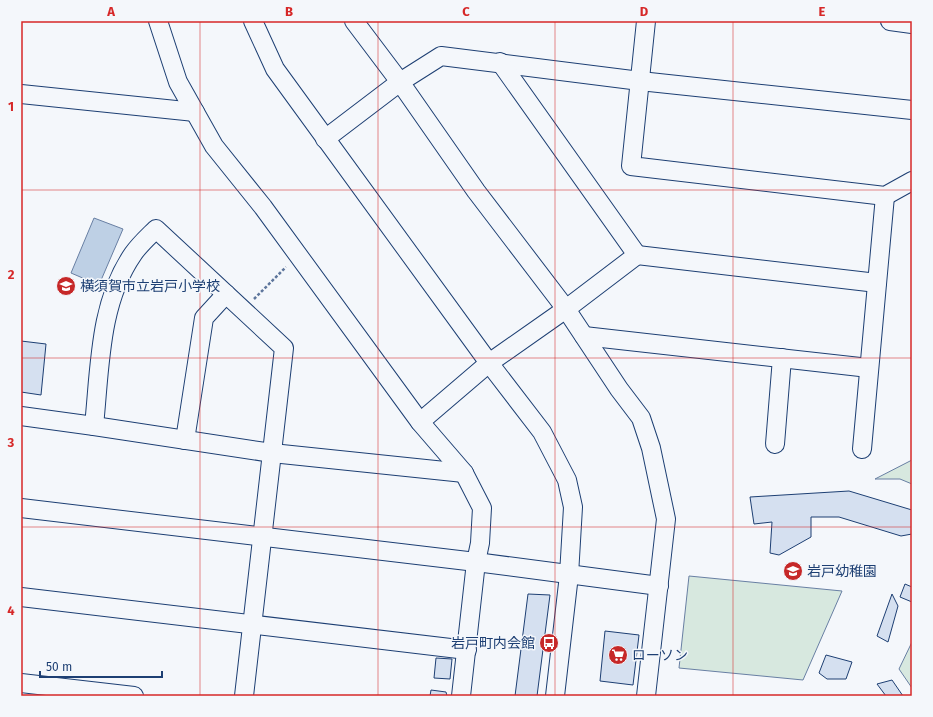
<svg xmlns="http://www.w3.org/2000/svg" width="933" height="717" viewBox="0 0 933 717" font-family="'Fira Sans','Noto Sans JP',sans-serif">
<style>
.green{fill:#d7e8df;stroke:#687fa3}
.water{fill:#bed0e5;stroke:#687fa3}
.building{fill:#d5e0f0;stroke:#1d3f73}
.lines{fill:none;stroke-linecap:round;stroke-linejoin:round}
.minor-casing{stroke:#1d3f73;stroke-width:20}
.path{stroke:#5e769c;stroke-width:2.5;stroke-dasharray:3 2;stroke-linecap:butt}
.minor{stroke:#f4f7fb;stroke-width:18}
.grid{fill:none;stroke:#d62828;stroke-width:1;stroke-opacity:0.55}
.labels{text-anchor:middle;dominant-baseline:central;stroke-width:3;stroke-linejoin:round;paint-order:stroke}
.poi-label{font-size:14px;fill:#1d3f73;stroke:#f4f7fb;text-anchor:start}
.neatline{fill:none;stroke:#d62828;stroke-width:1.5}
.grid-label{font-size:13px;text-anchor:middle;font-weight:bold;fill:#d62828}
</style>
<rect width="100%" height="100%" fill="#f4f7fb"/>
<g class="green">
<polygon points="912,460 912,484 900,479 875,479"/>
<polygon points="689,576 842,591 803,680 679,668"/>
<polygon points="912,642 912,688 899,669"/>
</g>
<polygon class="water" points="94,218 123,229 99,285 71,273"/>
<g class="building">
<polygon points="21,341 46,344 41,395 21,392"/>
<polygon points="849,491 912,510 912,534 901,536 839,517 811,517 811,537 779,555 770,553 772,522 754,524 750,497"/>
<polygon points="905,584 912,587 912,602 900,597"/>
<polygon points="528,594 550,595 537,696 515,696"/>
<polygon points="892,594 898,606 888,642 877,636"/>
<polygon points="605,631 639,635 633,685 600,681"/>
<polygon points="826,655 852,662 846,679 827,679 819,673"/>
<polygon points="436,658 452,659 450,679 434,678"/>
<polygon points="892,680 903,696 886,696 877,684"/>
<polygon points="431,690 446,692 447,696 430,696"/>
</g>
<g class="lines">
<defs>
<g id="minor">
<polyline points="158,21 178,82 214,146 263,207 420,422 464,473 482,508 480,543 476,562 461,696"/>
<polyline points="253,21 275,69 489,363 542,432 567,480 573,507 569,575 555,696"/>
<polyline points="354,21 400,82 476,191 566,309 619,389 641,418 651,448 666,519 646,696"/>
<polyline points="646,21 631,166 885,196 912,181"/>
<polyline points="890,21 912,24"/>
<polyline points="21,94 195,112"/>
<polyline points="325,139 400,82 441,56 640,81 912,110"/>
<polyline points="637,255 877,283"/>
<polyline points="584,336 869,368"/>
<path d="M21,416L94,426C100,368 99,303 133,254C139,245 148,237 156,229L284,348L244,696"/>
<polyline points="420,422 489,363 566,309 637,255 500,62"/>
<polyline points="94,426 272,453 464,473"/>
<polyline points="185,440 204,318 226,294"/>
<polyline points="775,444 782,358"/>
<polyline points="862,449 885,196"/>
<polyline points="21,508 476,562 659,586"/>
<polyline points="21,597 467,650"/>
<polyline points="21,683 134,696"/>
</g>
</defs>
<use href="#minor" class="minor-casing"/>
<polyline class="path" points="254,299 286,267"/>
<use href="#minor" class="minor"/>
</g>
<path class="grid" d="M200,21V696M378,21V696M555,21V696M733,21V696M21,190H912M21,358H912M21,527H912"/>
<defs>
<symbol id="school-disc" viewBox="-11 -11 22 22"><circle r="9.5" fill="#c62828" stroke="#f4f7fb"/><path d="M0-5L7-2L0 1L-7-2ZM-4 1L0 2.5L4 1V4Q0 6-4 4Z" fill="#fff"/></symbol>
<symbol id="bus-disc" viewBox="-11 -11 22 22"><circle r="9.5" fill="#c62828" stroke="#f4f7fb"/><path d="M-5-6H5V4H4V6H2V4H-2V6H-4V4H-5ZM-3.5-4V0h7V-4ZM-3.5 1.2v1.5H-2V1.2ZM2 1.2v1.5H3.5V1.2Z" fill="#fff"/></symbol>
<symbol id="supermarket-disc" viewBox="-11 -11 22 22"><circle r="9.5" fill="#c62828" stroke="#f4f7fb"/><path d="M-6-5.5h2.5l.6 2H6L4.5 2H-2.5L-4.4-4H-6ZM-1.5 3.2a1.3 1.3 0 1 0 .1 0ZM3 3.2a1.3 1.3 0 1 0 .1 0Z" fill="#fff"/></symbol>
</defs>
<g fill-rule="evenodd">
<use href="#school-disc" x="55" y="275" width="22" height="22"/>
<use href="#school-disc" x="782" y="560" width="22" height="22"/>
<use href="#bus-disc" x="538" y="632" width="22" height="22"/>
<use href="#supermarket-disc" x="607" y="644" width="22" height="22"/>
</g>
<g class="labels">
<g class="poi-label">
<text x="80" y="286">横須賀市立岩戸小学校</text>
<text x="807" y="571">岩戸幼稚園</text>
<text x="535" y="643" text-anchor="end">岩戸町内会館</text>
<text x="632" y="655">ローソン</text>
</g>
</g>
<rect width="933" height="717" fill="none" stroke="#f4f7fb" stroke-width="44"/>
<path d="M40 671v6h122v-6" fill="none" stroke="#1d3f73" stroke-width="2"/>
<text x="46" y="671" font-size="12" fill="#1d3f73" stroke="#f4f7fb" stroke-width="3" paint-order="stroke">50 m</text>
<rect x="22" y="22" width="889" height="673" class="neatline"/>
<g class="grid-label">
<text x="111" y="16">A</text>
<text x="289" y="16">B</text>
<text x="466" y="16">C</text>
<text x="644" y="16">D</text>
<text x="822" y="16">E</text>
<text x="11" y="111">1</text>
<text x="11" y="279">2</text>
<text x="11" y="447">3</text>
<text x="11" y="615">4</text>
</g>
</svg>
